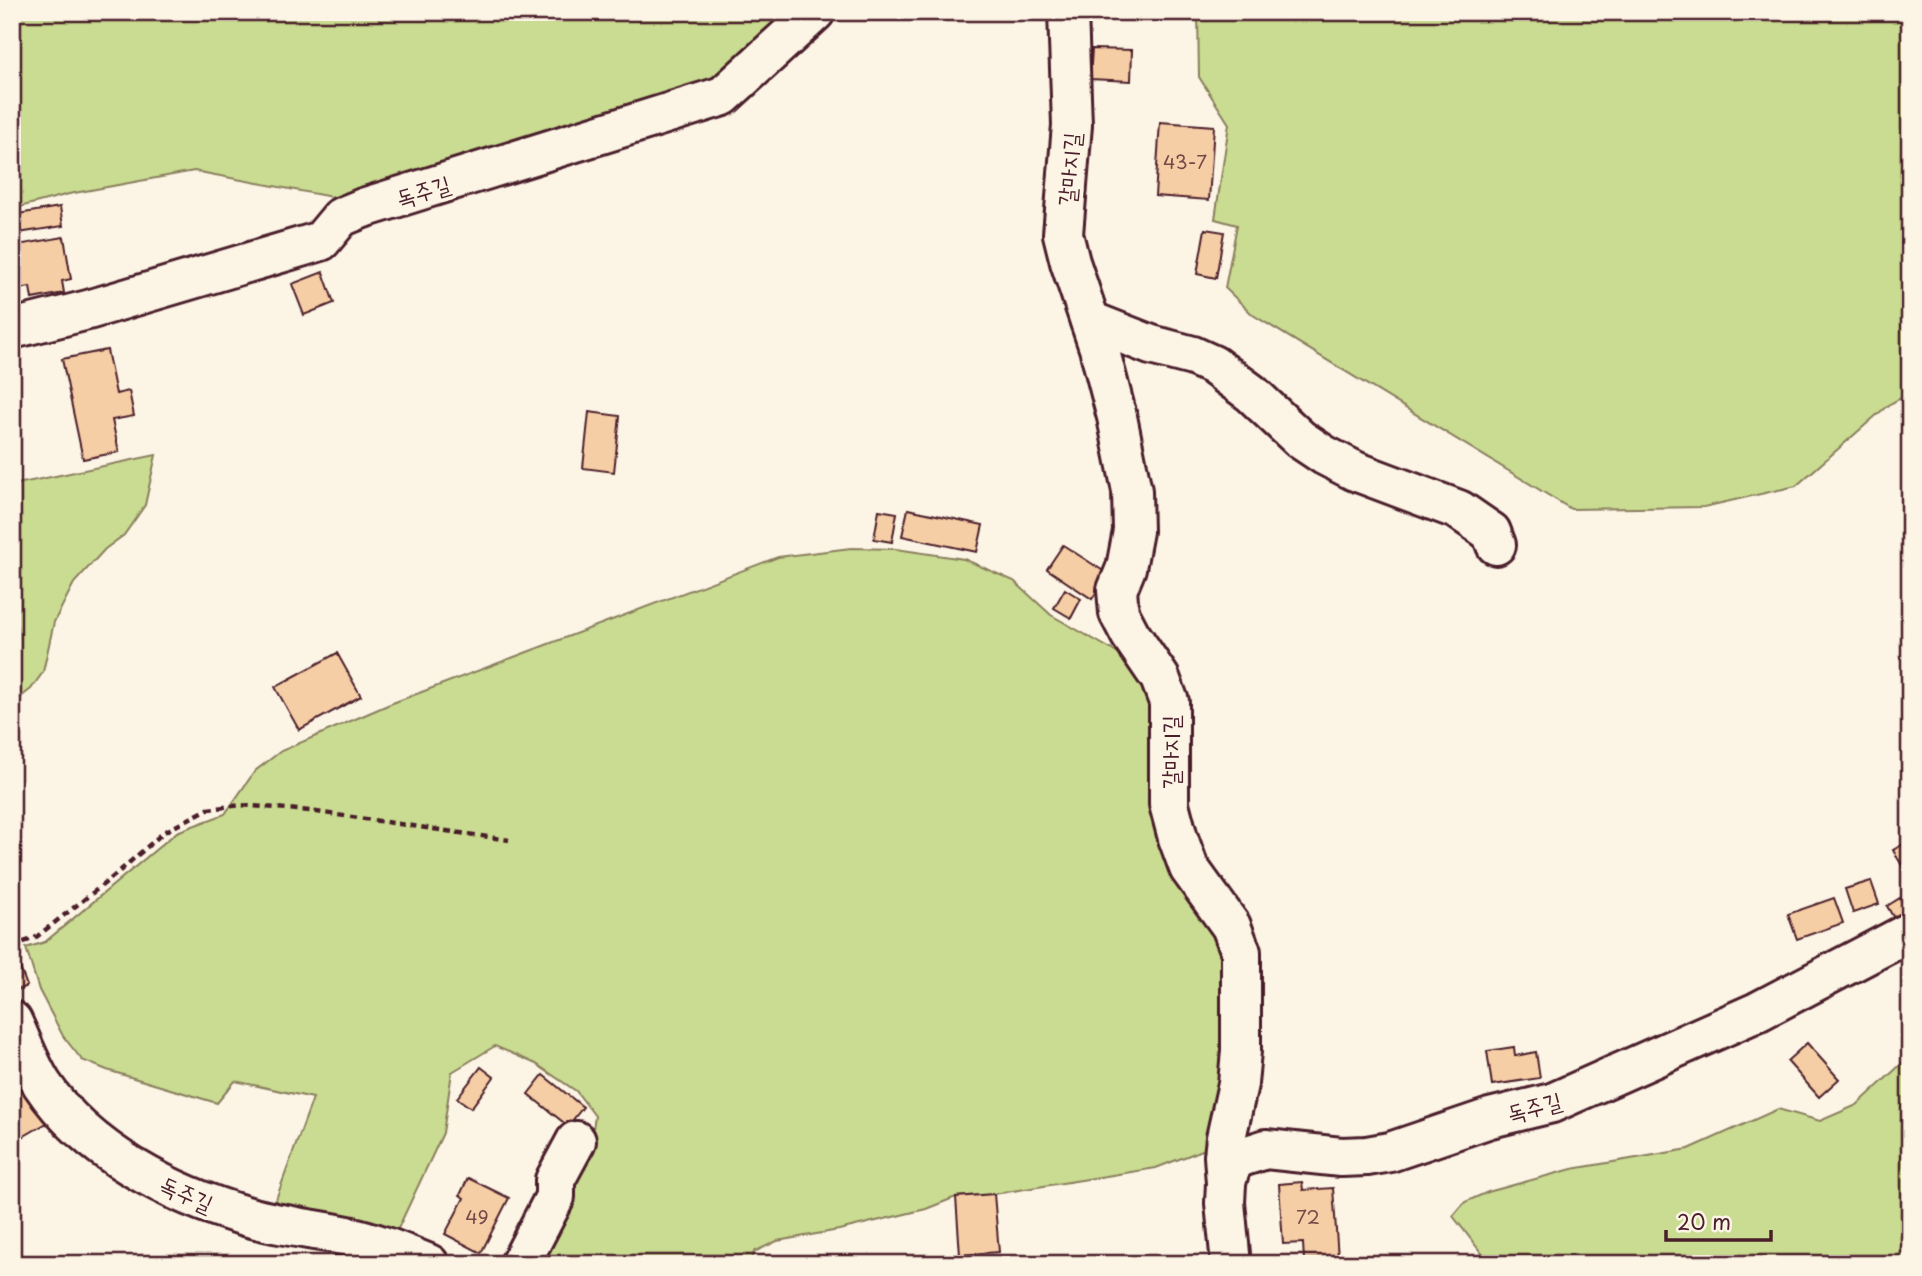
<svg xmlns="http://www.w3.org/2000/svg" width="1922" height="1276" viewBox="0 0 1922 1276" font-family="'Playpen Sans','Poor Story',sans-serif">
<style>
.green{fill:#c9dc91;stroke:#8a7e5e;stroke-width:2}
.building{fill:#f6cea5;stroke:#4a1f2b;stroke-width:2}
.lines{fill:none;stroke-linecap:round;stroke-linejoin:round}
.minor-casing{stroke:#4a1f2b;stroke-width:44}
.path{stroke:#4a1f2b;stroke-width:4.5;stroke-dasharray:7 5;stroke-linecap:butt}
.minor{stroke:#fcf5e5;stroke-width:38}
.labels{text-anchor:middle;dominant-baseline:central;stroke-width:7;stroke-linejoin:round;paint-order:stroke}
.number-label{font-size:19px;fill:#754b4a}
.street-label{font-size:23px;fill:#4a1f2b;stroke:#fcf5e5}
</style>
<rect width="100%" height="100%" fill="#fcf5e5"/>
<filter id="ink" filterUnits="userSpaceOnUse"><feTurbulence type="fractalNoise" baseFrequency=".0143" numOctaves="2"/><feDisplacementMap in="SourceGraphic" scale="14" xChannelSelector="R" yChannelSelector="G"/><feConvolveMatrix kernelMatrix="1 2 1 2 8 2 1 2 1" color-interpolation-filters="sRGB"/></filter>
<g filter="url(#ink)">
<g class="green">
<polygon points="12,12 804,12 720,90 353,201 194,171 69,194 12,209"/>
<polygon points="1198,12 1910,12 1910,393 1888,405 1796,486 1704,507 1571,509 1253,315 1225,288 1237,225 1215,219 1229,124 1199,77"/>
<polygon points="156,455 145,505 124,535 105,549 74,583 54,622 43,672 31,689 12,704 12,485"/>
<polygon points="851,548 896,549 964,559 1014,581 1051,615 1109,648 1145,672 1160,740 1234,955 1218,1144 1156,1168 994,1194 956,1197 926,1209 839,1230 777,1241 754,1252 751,1264 530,1264 592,1135 595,1116 576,1091 536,1064 495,1046 452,1072 443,1133 396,1233 271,1213 313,1098 235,1081 217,1103 107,1070 82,1060 63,1036 39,990 26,948 45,942 177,832 225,814 255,771 281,751 390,704 778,557"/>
<polygon points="1910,1056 1910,1264 1490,1264 1453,1216 1465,1202 1488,1192 1572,1169 1689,1149 1778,1109 1820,1121 1857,1105"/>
</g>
<g class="building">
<polygon points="1092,49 1132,50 1131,81 1090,79"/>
<polygon points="1160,122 1214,126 1209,200 1155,196"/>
<polygon points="60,207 63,226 12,234 12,215"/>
<polygon points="1205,229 1224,232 1216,278 1197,274"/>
<polygon points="64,237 71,279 62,281 64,293 32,299 30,287 15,290 12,246"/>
<polygon points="323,272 334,303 304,315 292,284"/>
<polygon points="107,350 116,394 129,391 134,416 112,420 119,452 83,459 62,359"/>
<polygon points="589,412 620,416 614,472 583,468"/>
<polygon points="908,509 983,525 977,552 902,536"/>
<polygon points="879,510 897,513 892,542 874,539"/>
<polygon points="1063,545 1108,574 1092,599 1047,569"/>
<polygon points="1065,589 1081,599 1071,618 1054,608"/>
<polygon points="337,653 361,696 299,730 275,687"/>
<polygon points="1910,840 1910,879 1893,850"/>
<polygon points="1871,881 1879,904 1853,913 1845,889"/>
<polygon points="1834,898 1843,923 1797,939 1788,914"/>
<polygon points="1900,898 1909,915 1896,922 1887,906"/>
<polygon points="17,960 27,986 12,992 12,962"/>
<polygon points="1807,1043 1839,1079 1819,1097 1787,1061"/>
<polygon points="1514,1047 1515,1056 1536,1052 1540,1078 1492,1085 1487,1051"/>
<polygon points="12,1059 52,1120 12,1143"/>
<polygon points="481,1067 494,1077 471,1108 457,1098"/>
<polygon points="543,1075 583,1107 568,1126 528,1094"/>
<polygon points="468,1178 509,1198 481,1253 445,1234 464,1198 460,1195"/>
<polygon points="1302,1182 1303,1190 1333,1188 1338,1258 1304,1260 1303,1243 1283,1244 1279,1184"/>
<polygon points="994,1194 999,1252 960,1255 956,1197"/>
<polygon points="762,1258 824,1259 824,1264 761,1264"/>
</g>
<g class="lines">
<defs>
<g id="minor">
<polyline points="1068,12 1072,125 1063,234 1070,262 1099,348 1117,417 1132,491 1133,531 1126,568 1117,590 1119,613 1130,634 1160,678 1169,702 1169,804 1178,838 1189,868 1231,926 1241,952 1241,1051 1238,1084 1226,1138 1224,1156 1226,1183"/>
<polyline points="1090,321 1151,345 1193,356 1213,365 1251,393 1300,439 1324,455 1355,471 1459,510 1491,532 1496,545"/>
<polyline points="12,329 88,310 321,241 341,217 363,208 723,96 815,12"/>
<path d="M12,1021C22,1042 30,1065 42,1084C87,1152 172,1195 249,1217C281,1226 315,1229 348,1236C376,1242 402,1253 429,1264"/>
<polyline points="520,1264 555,1197 555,1180 576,1141"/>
<polyline points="1231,1264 1225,1203 1226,1183 1230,1168 1238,1158 1266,1149 1341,1157 1367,1156 1390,1152 1490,1118 1552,1103 1757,1012 1910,932"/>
</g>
</defs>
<use href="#minor" class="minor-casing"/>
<polyline class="path" points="12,946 35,938 114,876 164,832 208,809 241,805 310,811 509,840"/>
<use href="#minor" class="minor"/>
</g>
</g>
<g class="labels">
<g class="number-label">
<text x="1185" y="161">43-7</text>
<text x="477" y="1216">49</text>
<text x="1308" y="1216">72</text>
</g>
<g class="street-label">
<text transform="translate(1068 169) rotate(-85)">갈마지길</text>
<text transform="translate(423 190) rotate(-17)">독주길</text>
<text transform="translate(1169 752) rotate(-90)">갈마지길</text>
<text transform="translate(1534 1106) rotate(-15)">독주길</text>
<text transform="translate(187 1193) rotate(24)">독주길</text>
</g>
</g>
<rect width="1922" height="1276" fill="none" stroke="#fcf5e5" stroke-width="42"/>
<rect x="21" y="21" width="1880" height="1234" fill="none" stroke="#4a1f2b" stroke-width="2.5" filter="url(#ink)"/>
<path d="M1666 1230v10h105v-10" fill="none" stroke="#4a1f2b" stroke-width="3.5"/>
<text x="1677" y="1230" font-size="21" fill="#4a1f2b" stroke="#fcf5e5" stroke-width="5" paint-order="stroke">20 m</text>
</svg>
